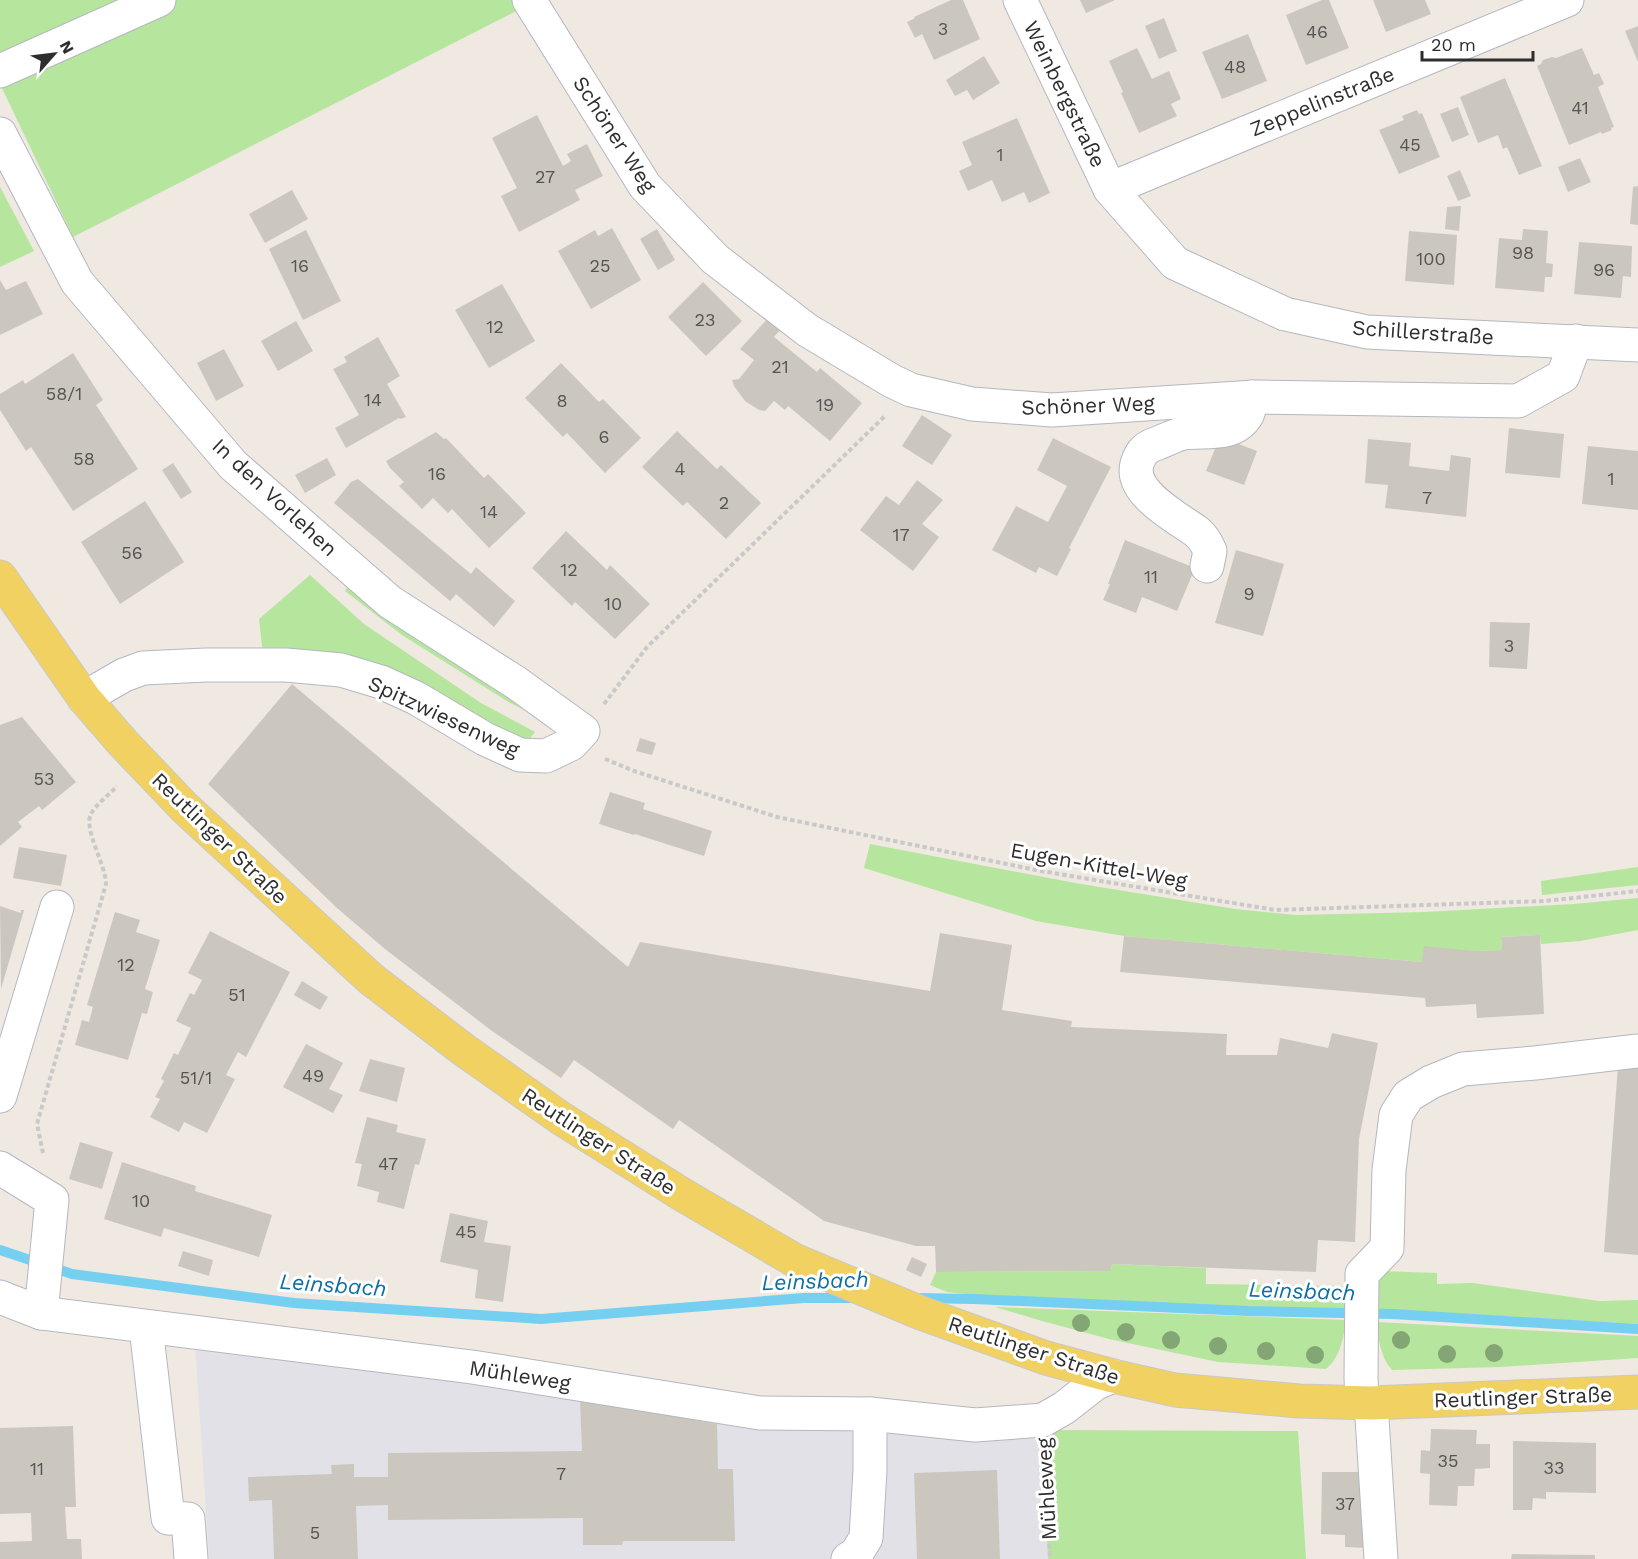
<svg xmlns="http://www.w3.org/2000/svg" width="1638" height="1559" viewBox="0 0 1638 1559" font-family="'Work Sans',sans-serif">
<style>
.industrial{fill:#e3e1e8}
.green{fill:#b6e59e}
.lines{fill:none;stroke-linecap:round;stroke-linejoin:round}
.stream{stroke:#75cff0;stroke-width:10}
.building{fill:#cbc7bf}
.minor-casing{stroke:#b4b7c1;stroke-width:35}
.major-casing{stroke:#c9c9c9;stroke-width:35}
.path{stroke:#c9c9c9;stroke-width:4;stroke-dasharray:4.5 3;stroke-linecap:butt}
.minor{stroke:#fff;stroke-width:33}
.major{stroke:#f2d163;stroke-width:33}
.tree{fill:#84a574}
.labels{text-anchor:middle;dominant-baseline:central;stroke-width:6;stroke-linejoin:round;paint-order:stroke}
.number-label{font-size:18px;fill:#555452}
.street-label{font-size:21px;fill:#2e2e2e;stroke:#fff}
.water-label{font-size:22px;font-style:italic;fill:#0d6fa3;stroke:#fff}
</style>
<rect width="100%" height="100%" fill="#efe9e1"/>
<polygon class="industrial" points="195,1343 1042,1430 1048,1559 209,1559"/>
<g class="green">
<polygon points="0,0 538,0 73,237 0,84"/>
<polygon points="0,187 34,251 0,267"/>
<polygon points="310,575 364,624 481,703 535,732 528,741 263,654 259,619"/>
<polygon points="348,586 540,717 510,703 402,635 345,591"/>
<polygon points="870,844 1075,883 1235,909 1296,915 1425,912 1574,904 1638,898 1638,930 1580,941 1541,944 1540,935 1501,937 1502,950 1474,951 1422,962 1124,936 1036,921 864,868"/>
<polygon points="1638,867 1638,885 1542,895 1541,881"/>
<polygon points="1112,1264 1206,1268 1206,1284 1347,1286 1346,1309 1249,1307 975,1295 947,1292 930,1285 936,1272 1111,1271"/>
<polygon points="1380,1271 1437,1273 1437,1284 1473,1283 1599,1301 1638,1300 1638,1324 1377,1309"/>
<path d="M995,1307L1346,1320C1343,1339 1341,1356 1326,1369L1218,1362L1109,1339L1042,1321Z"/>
<path d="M1376,1322L1638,1336V1358L1500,1367L1392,1370C1380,1356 1379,1340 1376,1322Z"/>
<polygon points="1042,1430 1298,1431 1306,1559 1048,1559"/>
</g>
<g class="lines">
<g class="stream">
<polyline points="0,1250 72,1274 294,1303 541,1319 804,1298 855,1298"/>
<polyline points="916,1298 974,1299 1248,1311 1393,1314 1638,1329"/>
</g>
</g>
<g class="building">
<polygon points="951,0 963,0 980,39 934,60 922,34 915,38 907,22 915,18 914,17"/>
<polygon points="1080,0 1115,0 1086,13"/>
<polygon points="1322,0 1329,0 1349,48 1306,65 1286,15"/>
<polygon points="1373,0 1425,0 1431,14 1386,32"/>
<polygon points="1164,18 1177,51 1159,59 1145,26"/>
<polygon points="1638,26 1638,62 1625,31"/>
<polygon points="1248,34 1267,81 1222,99 1202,52"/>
<polygon points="1137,48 1152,79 1169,71 1181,99 1171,104 1177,116 1139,133 1121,93 1123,92 1109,61"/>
<polygon points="1582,48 1594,75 1599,73 1604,84 1598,87 1614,127 1611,128 1612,130 1602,134 1601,132 1569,145 1537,66 1541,64 1543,60 1552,57 1556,58"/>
<polygon points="984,56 1000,83 973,100 967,90 955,96 946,80"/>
<polygon points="1505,78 1542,166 1519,175 1507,147 1503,149 1498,135 1478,143 1460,97"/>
<polygon points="1458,107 1469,135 1452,142 1440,114"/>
<polygon points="1417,110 1419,114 1422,113 1440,157 1399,174 1379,130 1404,120 1402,116"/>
<polygon points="537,115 563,166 571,161 567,154 587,144 603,176 575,190 580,200 519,232 501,196 517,188 492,138"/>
<polygon points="1017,118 1050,193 1029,203 1024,192 1002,202 992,180 968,191 959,171 972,165 962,142"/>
<polygon points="1580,158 1591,182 1568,192 1558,167"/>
<polygon points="1460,170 1471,196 1458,201 1447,176"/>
<polygon points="1638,186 1638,225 1630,224 1633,187"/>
<polygon points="292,190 308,219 265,243 249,214"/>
<polygon points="1461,206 1459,231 1445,229 1447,207"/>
<polygon points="612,228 641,280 591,309 558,251 595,230 598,236"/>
<polygon points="657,229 675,260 658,270 640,239"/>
<polygon points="1523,229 1548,231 1546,263 1553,264 1552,277 1545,277 1544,292 1495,288 1499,238 1522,240"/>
<polygon points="306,230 341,301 303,320 269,249"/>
<polygon points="1409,231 1457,235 1454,285 1405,281"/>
<polygon points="1579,242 1632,246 1631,277 1623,276 1621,298 1574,294"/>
<polygon points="0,280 6,290 26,281 43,314 0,335"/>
<polygon points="703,282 742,321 706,356 668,317"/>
<polygon points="502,284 535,341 489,368 455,310"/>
<polygon points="768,318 781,329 774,337 817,372 820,368 862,403 830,441 788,406 785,410 774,401 765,411 759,410 745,401 734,386 732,380 739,379 754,360 740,349"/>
<polygon points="296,321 313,351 278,371 261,341"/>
<polygon points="378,337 400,376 387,384 406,417 400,419 399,418 346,448 335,428 359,415 333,369 347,362 344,357"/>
<polygon points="224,349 244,386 216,401 197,363"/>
<polygon points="73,353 103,400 96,405 138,469 73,511 31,447 26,451 0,410 0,394 23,380 25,384"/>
<polygon points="561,363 599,402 603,399 641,438 605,473 567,433 563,437 525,398"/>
<polygon points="922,415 952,435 932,465 902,446"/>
<polygon points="1509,428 1564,434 1560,478 1505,473"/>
<polygon points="677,431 717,469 721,465 761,503 726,539 687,502 683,506 642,467"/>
<polygon points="436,432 444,439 446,438 484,478 488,474 526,513 489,548 452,509 448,513 433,498 422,509 399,486 404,482 390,468 386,461"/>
<polygon points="1220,437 1257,451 1244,485 1206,471"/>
<polygon points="1053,438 1111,467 1069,548 1071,549 1057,576 1039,567 1036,573 992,550 1016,506 1048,522 1067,486 1037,470"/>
<polygon points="1368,439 1411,443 1409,466 1449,471 1451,455 1471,458 1466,517 1385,508 1388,485 1365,483"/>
<polygon points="1588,446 1638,451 1638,510 1582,504"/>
<polygon points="327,458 336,475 305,493 295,475"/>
<polygon points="173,463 192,492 181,499 162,470"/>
<polygon points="358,479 471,574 476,567 515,601 494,627 456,594 450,601 334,503 351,482"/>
<polygon points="917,480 943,500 922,524 939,537 913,571 860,530 886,496 899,505"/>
<polygon points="145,501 184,562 120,604 81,542"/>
<polygon points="566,531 607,570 610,565 650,604 615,639 575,602 572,606 532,568"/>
<polygon points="1125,540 1195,568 1177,611 1142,597 1136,613 1103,600 1110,584 1108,584"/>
<polygon points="1236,550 1284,564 1263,636 1215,623"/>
<polygon points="1490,622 1530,623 1527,669 1489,667"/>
<polygon points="292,684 628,967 640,942 930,991 940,933 1012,945 1002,1010 1072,1021 1071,1027 1227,1034 1226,1055 1277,1055 1280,1038 1328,1048 1332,1033 1378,1043 1359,1139 1355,1242 1318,1240 1316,1272 1112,1264 1111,1271 936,1272 935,1246 916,1246 824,1221 679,1120 673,1129 574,1060 561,1078 492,1031 385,949 337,908 208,784"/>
<polygon points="22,717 76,782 42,810 39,806 18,822 22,827 0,846 0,725"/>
<polygon points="640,738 656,743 652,755 636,751"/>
<polygon points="610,792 645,803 643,809 712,831 704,856 635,834 634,835 599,824"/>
<polygon points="19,847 67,855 61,886 13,878"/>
<polygon points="0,906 21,913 21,910 24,910 1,989"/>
<polygon points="115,912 140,920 136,932 160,940 145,989 153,992 147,1014 142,1013 128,1060 75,1045 82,1020 89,1022 93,1007 87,1005"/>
<polygon points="210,931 290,972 246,1057 238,1052 226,1075 235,1079 207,1133 184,1122 179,1132 150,1117 160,1099 155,1097 164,1081 161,1079 174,1053 178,1055 191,1028 176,1021 190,993 194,995 202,980 188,973"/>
<polygon points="1540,935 1544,1014 1477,1018 1476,1004 1426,1007 1425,998 1120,972 1124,936 1422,962 1424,946 1474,951 1502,950 1501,937"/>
<polygon points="302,981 328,997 320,1010 294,995"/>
<polygon points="306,1044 343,1063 329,1089 343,1095 333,1113 283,1087"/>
<polygon points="370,1059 405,1068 397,1102 359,1091"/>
<polygon points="1618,1066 1638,1068 1638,1255 1604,1252"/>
<polygon points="367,1117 398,1125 396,1132 426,1139 419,1165 415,1164 404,1209 377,1202 379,1192 357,1186 362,1164 355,1163"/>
<polygon points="80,1142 113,1152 102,1189 69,1179"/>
<polygon points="122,1162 196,1186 195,1191 272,1215 259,1257 164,1228 161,1237 104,1219"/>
<polygon points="450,1213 488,1221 484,1242 511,1246 503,1302 475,1298 478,1270 440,1262"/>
<polygon points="183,1251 213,1260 209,1276 178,1266"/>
<polygon points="912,1257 927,1264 921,1277 906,1270"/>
<polygon points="580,1400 717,1424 718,1469 733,1469 735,1541 623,1541 622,1545 583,1545 583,1518 388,1520 388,1505 356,1506 358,1559 274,1559 272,1500 249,1501 248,1477 332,1474 331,1465 354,1464 354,1477 388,1477 388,1453 582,1451"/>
<polygon points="73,1426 76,1507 65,1507 67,1539 81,1539 82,1559 0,1559 0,1542 32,1541 31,1513 0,1514 0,1428"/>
<polygon points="1431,1429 1477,1430 1476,1444 1490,1444 1490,1468 1475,1469 1474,1486 1458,1486 1457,1506 1429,1505 1430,1474 1420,1473 1421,1450 1430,1451"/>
<polygon points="1513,1441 1596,1443 1596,1493 1546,1492 1546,1499 1533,1498 1532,1510 1513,1510"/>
<polygon points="997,1470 1000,1559 917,1559 914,1473"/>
<polygon points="1322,1472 1369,1472 1368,1548 1345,1547 1345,1535 1321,1534"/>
<polygon points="1512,1554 1595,1555 1595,1559 1511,1559"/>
</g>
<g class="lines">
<defs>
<g id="minor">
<polyline points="529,0 645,186 715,259 807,330 892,381 911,390 972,404 1052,410 1255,397 1518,401 1563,376 1576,341"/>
<polyline points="1020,0 1110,189 1175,263 1285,314 1367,332 1638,345"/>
<polyline points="0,71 159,0"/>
<polyline points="0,134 77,282 233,465 390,602 515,682 583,731 571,744 546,756 520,755 485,739 416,698 381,682 341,670 286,665 206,665 143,668 124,675 84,698"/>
<polyline points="1110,189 1567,0"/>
<path d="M1207,566L1210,551C1207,544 1203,537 1197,532C1178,518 1129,493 1137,464C1141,451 1146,447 1158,443C1166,440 1175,435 1184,433C1205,430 1234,437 1247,415C1250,410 1250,403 1251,397"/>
<polyline points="0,1096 57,907"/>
<polyline points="0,1168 52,1200 41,1313"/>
<polyline points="0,1297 41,1313 472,1367 760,1413 870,1414 975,1425 1043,1420 1064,1408 1096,1383 1113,1376"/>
<polyline points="146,1327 168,1518 188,1519 191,1559"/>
<polyline points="1362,1403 1361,1378 1362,1274 1387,1248 1389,1170 1396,1115 1408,1096 1431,1082 1463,1069 1535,1063 1638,1051"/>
<polyline points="1371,1403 1381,1559"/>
<polyline points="848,1559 856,1554 866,1538 870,1470 870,1414"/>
</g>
<polyline id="major" points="0,577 84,698 123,743 185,808 371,979 464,1050 562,1119 683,1195 796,1261 921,1313 1046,1358 1113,1376 1175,1390 1299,1401 1371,1403 1638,1392"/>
</defs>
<use href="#minor" class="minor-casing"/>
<use href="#major" class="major-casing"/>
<g class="path">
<polyline points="604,704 647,647 885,416"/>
<polyline points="605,759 634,771 777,817 1041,871 1275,910 1545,901 1638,891"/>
<path d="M43,1153L37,1124L106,884C106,865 83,829 91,814C96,804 109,795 117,786"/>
<polyline points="1045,1454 1050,1559"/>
</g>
<use href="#minor" class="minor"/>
<use href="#major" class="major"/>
</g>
<g class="tree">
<circle cx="1081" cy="1323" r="9"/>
<circle cx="1126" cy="1332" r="9"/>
<circle cx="1171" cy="1340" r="9"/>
<circle cx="1401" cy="1340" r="9"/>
<circle cx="1218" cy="1346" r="9"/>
<circle cx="1266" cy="1351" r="9"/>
<circle cx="1494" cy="1353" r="9"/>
<circle cx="1447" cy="1354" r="9"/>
<circle cx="1315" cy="1355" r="9"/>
</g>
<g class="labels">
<g class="number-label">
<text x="943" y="28">3</text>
<text x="1317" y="31">46</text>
<text x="1235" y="66">48</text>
<text x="1580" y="107">41</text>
<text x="1410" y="144">45</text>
<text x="1000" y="154">1</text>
<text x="545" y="176">27</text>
<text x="1523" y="252">98</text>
<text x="1431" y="258">100</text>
<text x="300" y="265">16</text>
<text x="600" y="265">25</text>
<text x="1604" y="269">96</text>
<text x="705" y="319">23</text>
<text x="495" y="326">12</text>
<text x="780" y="366">21</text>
<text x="64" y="393">58/1</text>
<text x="373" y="399">14</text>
<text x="562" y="400">8</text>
<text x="825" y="404">19</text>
<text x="604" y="436">6</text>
<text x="84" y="458">58</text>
<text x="680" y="468">4</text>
<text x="437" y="473">16</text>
<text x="1611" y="478">1</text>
<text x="1427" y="497">7</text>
<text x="724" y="502">2</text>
<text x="489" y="511">14</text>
<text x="901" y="534">17</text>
<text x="132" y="552">56</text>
<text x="569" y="569">12</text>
<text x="1151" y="576">11</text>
<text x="1249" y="593">9</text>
<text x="613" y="603">10</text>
<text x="1509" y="645">3</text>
<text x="44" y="778">53</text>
<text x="126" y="964">12</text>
<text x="237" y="994">51</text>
<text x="313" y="1075">49</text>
<text x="196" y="1077">51/1</text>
<text x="388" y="1163">47</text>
<text x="141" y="1200">10</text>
<text x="466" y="1231">45</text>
<text x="1448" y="1460">35</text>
<text x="1554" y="1467">33</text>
<text x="37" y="1468">11</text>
<text x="561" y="1473">7</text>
<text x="1345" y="1503">37</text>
<text x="315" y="1532">5</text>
</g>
<g class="street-label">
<text transform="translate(1065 94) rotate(64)">Weinbergstraße</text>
<text transform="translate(1322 101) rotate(-22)">Zeppelinstraße</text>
<text transform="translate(615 134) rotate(57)">Schöner Weg</text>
<text transform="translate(1423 332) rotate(4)">Schillerstraße</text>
<text transform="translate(1088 405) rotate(-2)">Schöner Weg</text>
<text transform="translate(275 497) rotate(43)">In den Vorlehen</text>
<text transform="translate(444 716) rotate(25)">Spitzwiesenweg</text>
<text transform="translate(220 838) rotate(44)">Reutlinger Straße</text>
<text transform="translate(1099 865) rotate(10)">Eugen-Kittel-Weg</text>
<text transform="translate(599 1141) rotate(33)">Reutlinger Straße</text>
<text transform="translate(1034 1350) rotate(18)">Reutlinger Straße</text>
<text transform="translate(520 1375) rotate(9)">Mühleweg</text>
<text transform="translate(1523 1397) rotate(-2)">Reutlinger Straße</text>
<text transform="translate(1046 1489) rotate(-93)">Mühleweg</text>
</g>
<g class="water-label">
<text transform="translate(815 1281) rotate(-2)">Leinsbach</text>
<text transform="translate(333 1285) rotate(4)">Leinsbach</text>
<text transform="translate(1302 1291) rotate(2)">Leinsbach</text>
</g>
</g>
<g transform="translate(54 54) rotate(62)" stroke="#ffffff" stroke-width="4.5" paint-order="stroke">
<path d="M0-4.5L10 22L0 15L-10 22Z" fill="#2e2e2e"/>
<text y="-9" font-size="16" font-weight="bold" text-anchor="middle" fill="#2e2e2e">N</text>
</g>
<path d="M1422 51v9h111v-9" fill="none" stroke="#2e2e2e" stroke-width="3"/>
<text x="1431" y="51" font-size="18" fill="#2e2e2e" stroke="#ffffff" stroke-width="4.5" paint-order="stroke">20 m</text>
</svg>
